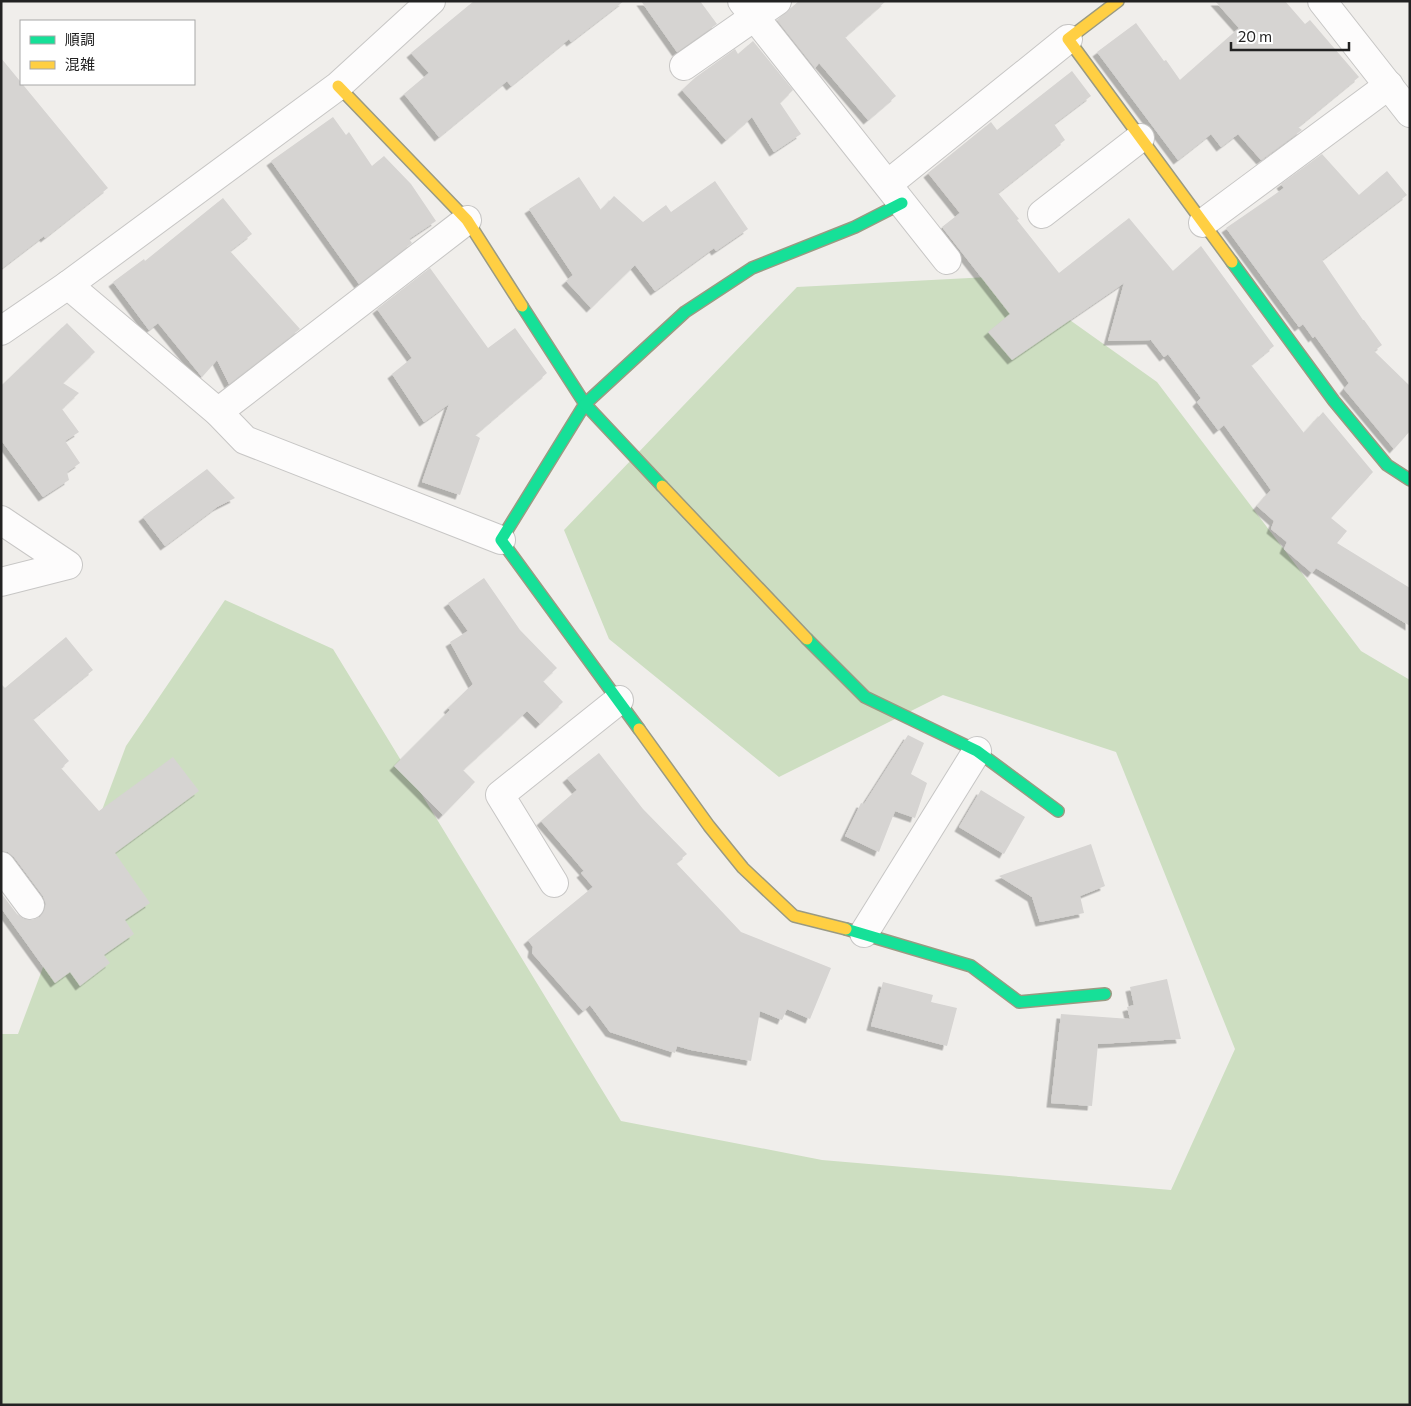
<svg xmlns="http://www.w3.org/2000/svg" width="1411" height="1406" viewBox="0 0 1411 1406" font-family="Commissioner,'Noto Sans JP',sans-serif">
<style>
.forest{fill:#cddec1}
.building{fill:#d6d4d2;filter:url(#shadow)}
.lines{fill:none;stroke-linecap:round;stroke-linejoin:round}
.street-casing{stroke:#c7c6c5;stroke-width:30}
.fast-casing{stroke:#9a9a82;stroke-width:14}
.slow-casing{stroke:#9a9a82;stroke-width:14}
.street{stroke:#fdfcfc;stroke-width:28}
.fast{stroke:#16e098;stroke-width:11}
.slow{stroke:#ffcf43;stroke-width:11}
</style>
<defs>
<filter id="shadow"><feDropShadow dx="-4.5" dy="4.5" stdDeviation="0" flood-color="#0004"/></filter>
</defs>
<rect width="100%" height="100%" fill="#f0eeeb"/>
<polygon class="forest" points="1008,276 1157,382 1361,651 1410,680 1410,1405 1,1405 1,1034 18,1034 126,746 225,600 333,649 621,1121 822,1160 1171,1190 1235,1049 1116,752 943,695 779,777 609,639 564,530 797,287"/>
<g class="building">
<polygon points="474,1 624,1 571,42 569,39 511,86 507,81 439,137 404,94 429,73 411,53"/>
<polygon points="641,1 700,1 717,24 677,52"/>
<polygon points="799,1 886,1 845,37 896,96 868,120 819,63 815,68 777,20"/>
<polygon points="1215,1 1285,1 1305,24 1310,20 1359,77 1298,127 1302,130 1261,160 1238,134 1221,147 1211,134 1178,160 1097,52 1136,23 1164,61 1166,60 1180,80 1239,28"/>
<polygon points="753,41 793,90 780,103 801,134 774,152 752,117 726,140 682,90 696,77 735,49 738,54"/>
<polygon points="1,58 108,188 45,238 44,236 1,269"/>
<polygon points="1072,71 1091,96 1054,124 1065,140 998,193 1019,219 1017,220 1059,273 1129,218 1173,271 1201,246 1274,346 1251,365 1304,433 1323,412 1373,472 1331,518 1347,531 1337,543 1410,588 1410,626 1316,568 1312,573 1284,549 1287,542 1271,529 1274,521 1257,506 1271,490 1224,425 1218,430 1197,402 1201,398 1168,354 1164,357 1151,340 1108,341 1124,283 1012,360 988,332 1010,314 942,227 960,213 928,173 991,122 997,130"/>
<polygon points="333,117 346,135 349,132 372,166 384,156 411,184 436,221 409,239 412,243 359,284 271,161"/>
<polygon points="1322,154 1359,195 1387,171 1407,195 1322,260 1363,320 1364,320 1382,345 1374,351 1410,386 1410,431 1394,449 1344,389 1349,383 1315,336 1313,338 1303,324 1299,327 1226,228 1284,188 1281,184"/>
<polygon points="579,177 601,210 614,196 643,222 666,205 671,212 715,181 748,229 716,251 714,248 655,291 635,265 591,308 566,281 573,275 529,209"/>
<polygon points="223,198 252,234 230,251 300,329 229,384 217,360 202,377 158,323 149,330 113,282 144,259 145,261"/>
<polygon points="430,268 488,348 515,328 547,373 475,435 480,438 460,495 422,482 449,404 424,422 392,374 412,358 377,309"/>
<polygon points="67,323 95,352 63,383 79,393 62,409 79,432 65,441 80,463 67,472 69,480 43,497 1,440 1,386"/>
<polygon points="207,469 235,498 217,507 165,546 143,517"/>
<polygon points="484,578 520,630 557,668 543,681 563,702 540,724 527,711 463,770 475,782 443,815 394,766 450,710 448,708 473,684 450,642 468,631 448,603"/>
<polygon points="66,637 93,670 33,719 69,761 61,768 99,811 173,757 199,791 115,853 150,903 125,920 134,934 104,955 110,963 80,986 70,972 55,983 1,908 1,893 17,914 24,919 32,920 40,917 44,911 46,904 43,896 14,857 8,852 1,851 1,684 5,688"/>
<polygon points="908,735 924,743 911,774 927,783 915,818 895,811 879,852 845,836 861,803 864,804"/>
<polygon points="599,753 643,809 687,854 676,863 741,932 831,968 810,1019 787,1009 782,1020 760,1011 751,1061 691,1050 677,1046 675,1053 610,1032 590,1005 583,1011 532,953 533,947 528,940 593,887 581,873 584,871 541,821 577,790 567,778"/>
<polygon points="981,790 1025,817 1004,854 959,827"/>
<polygon points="1091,844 1105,886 1080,896 1084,913 1040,922 1032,897 999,876"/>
<polygon points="1167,979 1181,1039 1098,1044 1092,1106 1051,1103 1061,1014 1130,1019 1127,1007 1134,1005 1130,987"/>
<polygon points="883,982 933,995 931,1002 957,1008 947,1046 871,1026"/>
</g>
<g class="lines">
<defs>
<g id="street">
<polyline points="742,1 947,260"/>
<polyline points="1322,1 1410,113"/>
<polyline points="684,66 777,1"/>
<polyline points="888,184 1068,39"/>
<polyline points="1042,214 1140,138"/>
<polyline points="1203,223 1389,85"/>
<polyline points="68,285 218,412 245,440 501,540"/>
<polyline points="1,331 68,285 338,86 431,1"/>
<polyline points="218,412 467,220"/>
<polyline points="1,520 68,565 1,582"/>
<polyline points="1,866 30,905"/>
<polyline points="554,883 500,795 619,700"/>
<polyline points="864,933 977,751"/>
</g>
<g id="fast">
<polyline points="1232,262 1334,401 1387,465 1410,480"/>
<polyline points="522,306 585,404 501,540 639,729"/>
<polyline points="662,486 585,404 685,312 752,268 855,227 902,203"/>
<polyline points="807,639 865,697 977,751 1058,811"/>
<polyline points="846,929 971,966 1019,1002 1105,994"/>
</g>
<g id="slow">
<polyline points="1118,1 1068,39 1232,262"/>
<polyline points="338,86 467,220 522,306"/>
<polyline points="662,486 807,639"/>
<polyline points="639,729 709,826 743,868 794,916 846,929"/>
</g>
</defs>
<use href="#street" class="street-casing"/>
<use href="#fast" class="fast-casing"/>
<use href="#slow" class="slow-casing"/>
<use href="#street" class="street"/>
<use href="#fast" class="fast"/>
<use href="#slow" class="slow"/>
</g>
<rect width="1411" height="1406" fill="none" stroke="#222222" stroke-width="5"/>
<rect x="20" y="20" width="175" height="65" fill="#ffffff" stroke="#a7a7a7"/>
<rect x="30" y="36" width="25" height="8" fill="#16e098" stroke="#a7a7a7"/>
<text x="65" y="45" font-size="15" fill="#222222">順調</text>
<rect x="30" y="61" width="25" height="8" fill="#ffcf43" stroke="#a7a7a7"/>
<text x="65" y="70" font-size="15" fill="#222222">混雑</text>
<path d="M1231 42v8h118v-8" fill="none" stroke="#222222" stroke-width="2.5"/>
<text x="1238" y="42" font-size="15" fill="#222222" stroke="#ffffff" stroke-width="4" paint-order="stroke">20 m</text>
</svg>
